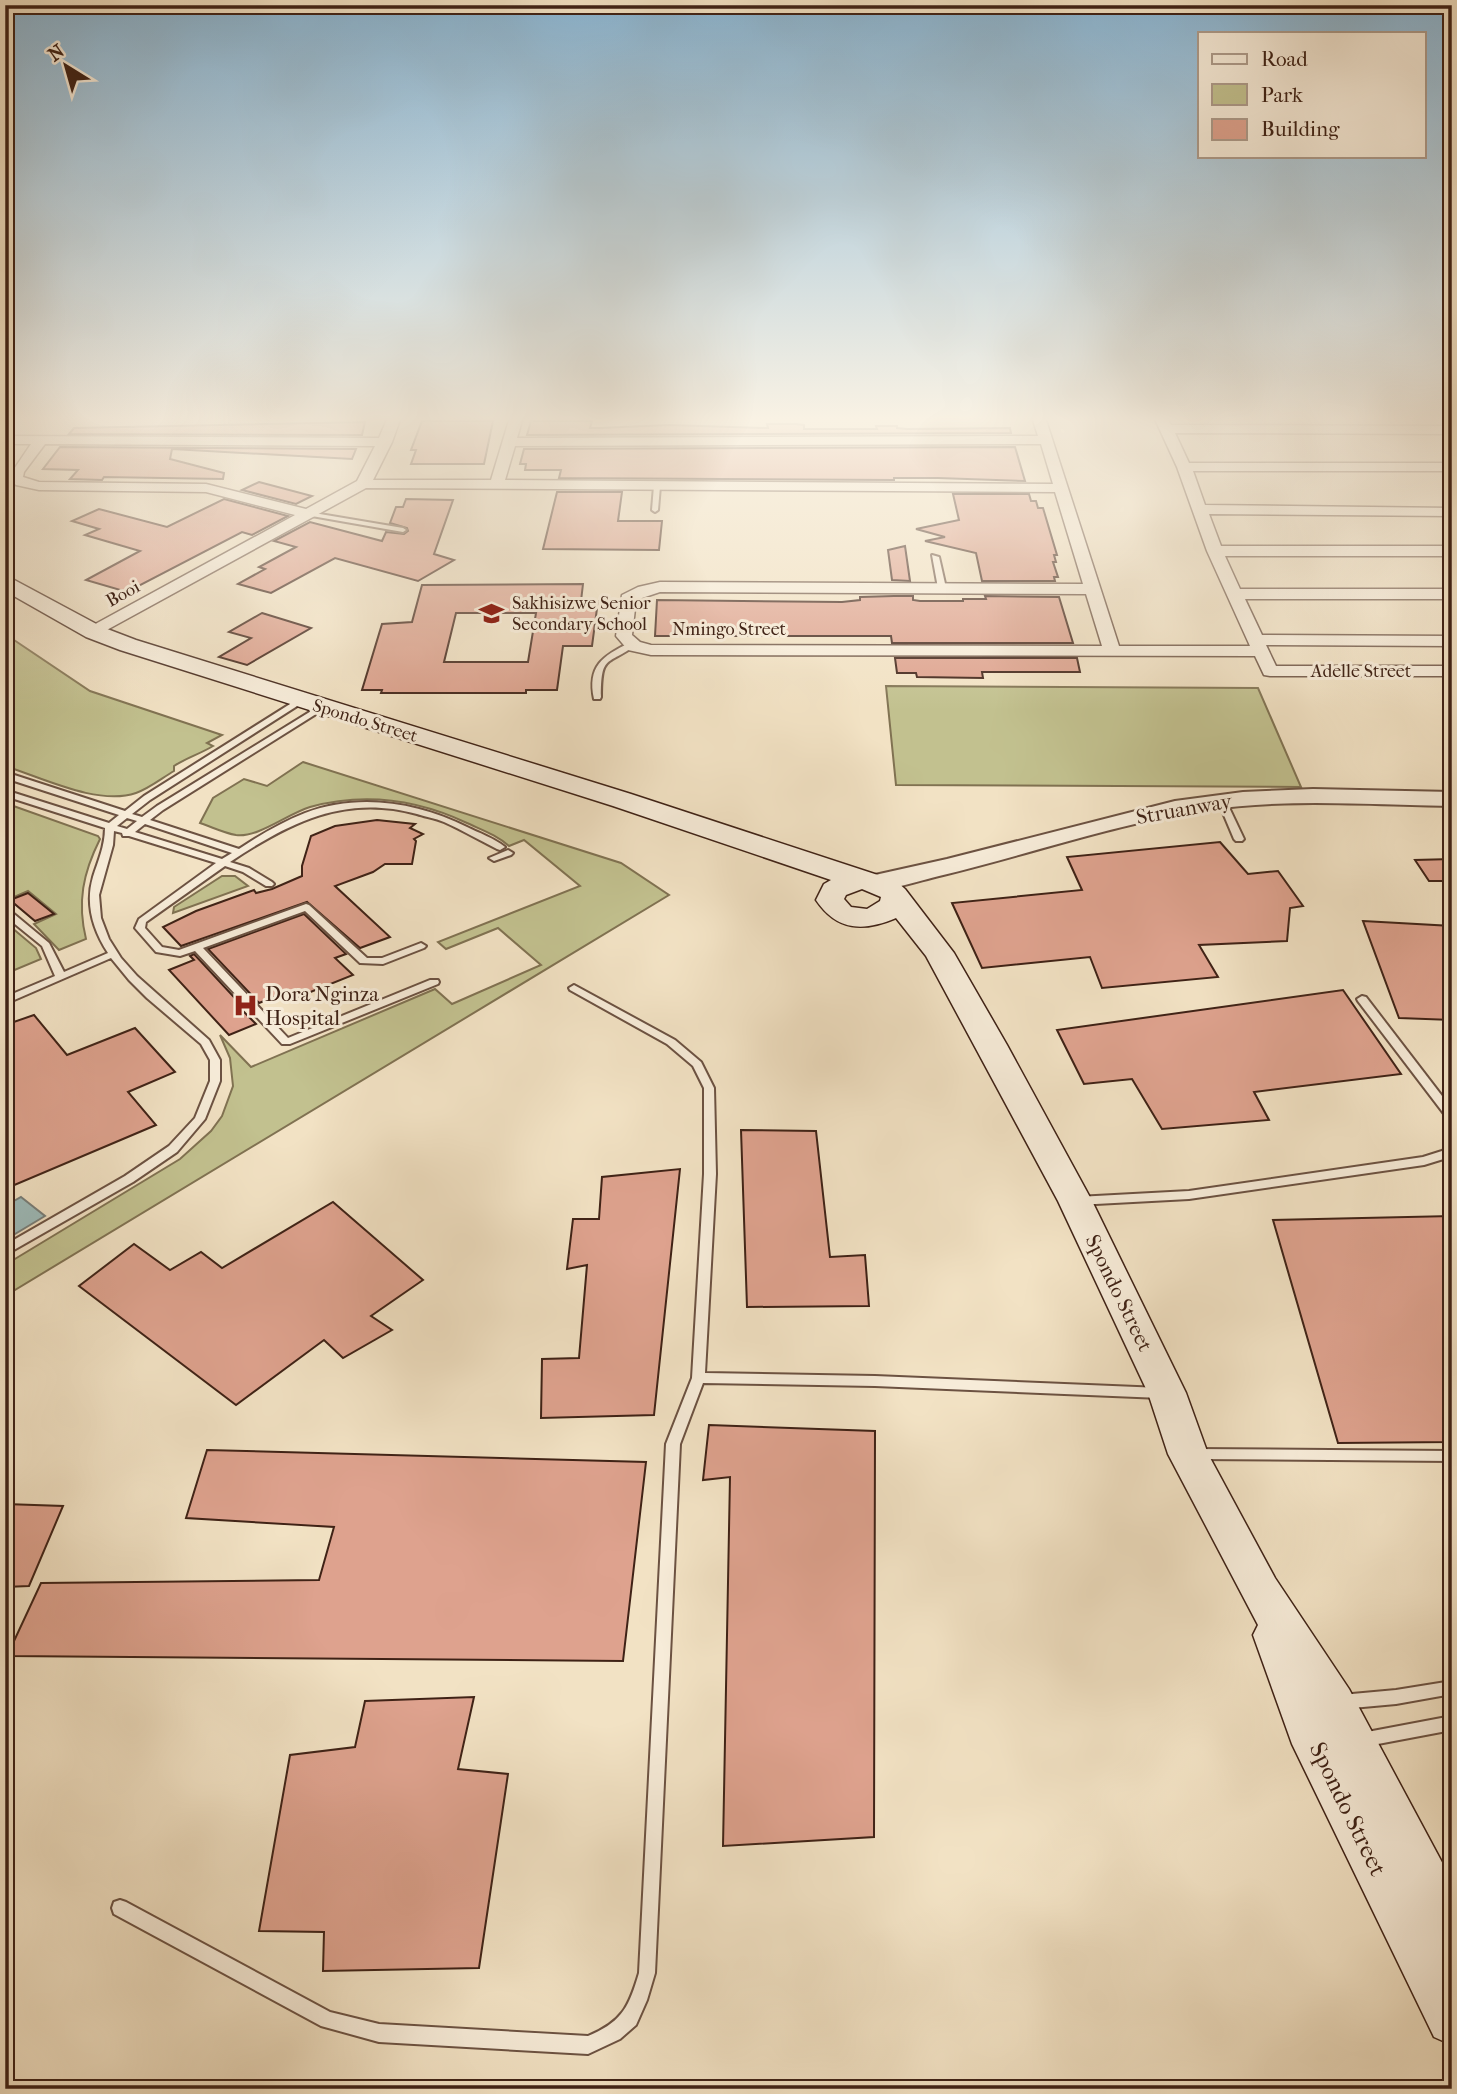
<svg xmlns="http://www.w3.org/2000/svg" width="1457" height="2094" viewBox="0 0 1457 2094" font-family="'IM FELL French Canon',serif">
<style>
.green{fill:#c2c18f;stroke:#807252;stroke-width:2}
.water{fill:#9dbcbc;stroke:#777e7a;stroke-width:2}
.building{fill:#dea28e;stroke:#3f2216;stroke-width:2;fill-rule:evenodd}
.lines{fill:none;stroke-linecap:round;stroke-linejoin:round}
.service-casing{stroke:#6c5242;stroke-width:4}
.minor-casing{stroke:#6c5242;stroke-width:3}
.tertiary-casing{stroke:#6c5242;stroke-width:4}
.secondary-casing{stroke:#3f2216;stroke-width:3}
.service{fill:#f7ecd9;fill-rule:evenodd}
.minor{fill:#f7ecd9;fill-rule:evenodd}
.tertiary{fill:#f7ecd9;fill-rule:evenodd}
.secondary{fill:#f7ecd9;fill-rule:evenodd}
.labels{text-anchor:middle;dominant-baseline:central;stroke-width:6;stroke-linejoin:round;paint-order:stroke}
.far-street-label{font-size:18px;fill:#3f2216;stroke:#f7ecd9}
.far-poi-label{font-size:18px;fill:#3f2216;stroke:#f7ecd9;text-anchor:start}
.street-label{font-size:21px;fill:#3f2216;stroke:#f7ecd9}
.poi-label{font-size:21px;fill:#3f2216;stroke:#f7ecd9;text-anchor:start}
.near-street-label{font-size:24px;fill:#3f2216;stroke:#f7ecd9}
</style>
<rect width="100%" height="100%" fill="#f2e2c4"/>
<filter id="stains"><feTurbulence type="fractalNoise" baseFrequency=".00286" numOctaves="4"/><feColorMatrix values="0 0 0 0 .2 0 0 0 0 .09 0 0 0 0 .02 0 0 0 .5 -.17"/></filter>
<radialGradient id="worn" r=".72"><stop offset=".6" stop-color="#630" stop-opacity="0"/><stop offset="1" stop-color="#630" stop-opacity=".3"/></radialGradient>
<g class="green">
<path d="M14,640L90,691L222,735L207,743L213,746C200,754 188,757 174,766V771C162,778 150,788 136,793C98,806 43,778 5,766V643Z"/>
<polygon points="886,686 1258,688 1301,787 896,785"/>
<path d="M303,762L621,863L669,895L5,1296V1265L180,1159L211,1131L222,1116L233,1086L230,1058L220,1035L251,1067L435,989L452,1004L541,965L498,928L446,949L438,942L580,886L524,840L509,846C497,835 482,830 467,823C416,799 365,792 310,807C287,814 258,838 236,835C224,833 212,827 200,823L213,798L244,779L267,786Z"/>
<path d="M5,803L98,836L100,839C83,873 77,902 86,939L59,950L34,924L56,914L28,891L5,901Z"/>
<polygon points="222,876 235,876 248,886 173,913 174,907"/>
<polygon points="5,922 36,948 41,959 5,974"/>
</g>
<polygon class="water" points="21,1197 45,1216 5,1240 5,1206"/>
<g class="building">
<polygon points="422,421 493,421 484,464 411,464 416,450 411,450"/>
<polygon points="531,421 592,421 590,428 599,428 669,425 768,428 767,424 796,424 804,425 804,429 877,429 876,426 897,426 897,428 907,429 1010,428 1011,433 527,435"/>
<polygon points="365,422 362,435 69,434 74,428"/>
<polygon points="60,447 356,449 352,459 172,449 170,459 224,473 223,479 104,477 102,480 70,479 78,470 43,469"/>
<polygon points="1015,447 1025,481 938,478 894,478 894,480 559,478 561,470 525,470 526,464 520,464 524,449"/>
<polygon points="259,482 312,496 296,504 242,490"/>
<polygon points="557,492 622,492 618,521 662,521 659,550 543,549"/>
<polygon points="953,494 1029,494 1031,501 1036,501 1038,508 1043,508 1057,555 1054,555 1056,562 1053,562 1058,577 1054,577 1055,581 982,581 976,553 925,541 945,537 916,529 959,520"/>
<polygon points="224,499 288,516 252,535 242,532 127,592 86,580 140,551 85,535 99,529 72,521 99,509 167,527"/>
<polygon points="406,499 453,500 434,554 454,560 418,581 335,558 271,593 238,584 265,569 259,567 296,547 274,541 310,522 382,541 386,532 404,534 408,531 407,528 390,523 396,507 403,507"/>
<polygon points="905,546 910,581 892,580 888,550"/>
<path d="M583,584L581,601H598L592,646H563L557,690H526V693H381L382,690H362L382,624L412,622L422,585ZM456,613H536L528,662H444Z"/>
<polygon points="894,596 913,596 913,600 920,601 963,601 963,599 986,599 985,596 1059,597 1073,643 892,643 891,636 655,636 657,600 842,602 860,600 860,597"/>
<polygon points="262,613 311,628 247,665 219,657 251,638 229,632"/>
<polygon points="895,658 1077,658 1080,672 982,672 983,678 917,677 916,673 897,673"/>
<polygon points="377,820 415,824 410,828 423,834 414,839 416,841 412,864 385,864 373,872 335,886 390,937 360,948 307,902 181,946 163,927 196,911 254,890 256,893 272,889 302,876 302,866 311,836 335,826"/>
<polygon points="1220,842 1248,874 1278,871 1303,906 1290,908 1287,941 1199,945 1218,977 1102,988 1090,957 982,968 952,903 1082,890 1067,857"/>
<polygon points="1452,859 1452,881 1429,881 1415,860"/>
<polygon points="28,893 54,914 35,921 10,900"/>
<polygon points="304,914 346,954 335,958 353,975 293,999 287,992 259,1003 208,949"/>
<polygon points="1363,921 1452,926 1452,1020 1399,1018"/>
<polygon points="194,954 245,1009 242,1010 256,1024 229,1035 169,970 194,960 190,956"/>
<polygon points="1343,990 1401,1074 1254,1092 1269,1120 1162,1129 1132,1079 1084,1084 1057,1030"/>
<polygon points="34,1015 67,1055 135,1028 175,1072 128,1092 156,1125 5,1189 5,1025"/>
<polygon points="741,1130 816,1131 830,1257 865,1255 869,1306 747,1307"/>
<polygon points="680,1169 654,1415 541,1418 542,1359 579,1358 587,1265 567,1269 573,1219 599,1219 602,1177"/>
<polygon points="333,1202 423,1280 371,1316 392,1330 343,1358 324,1340 236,1405 79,1286 134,1244 170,1270 201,1252 222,1268"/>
<polygon points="1452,1216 1452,1442 1338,1443 1273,1220"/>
<polygon points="709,1425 875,1431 874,1837 723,1846 730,1477 703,1480"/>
<polygon points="207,1450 646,1462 623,1661 7,1656 41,1583 319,1580 334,1527 186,1518"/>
<polygon points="5,1504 63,1506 29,1586 5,1587"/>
<polygon points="474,1697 458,1769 508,1774 479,1968 323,1971 324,1932 259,1931 290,1755 355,1747 365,1701"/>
</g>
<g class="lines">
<defs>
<g id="service">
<polygon points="657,484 660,486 658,510 655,512 652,510 654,486"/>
<polygon points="308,512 403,528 406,530 403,532 306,515 306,513"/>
<polygon points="932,555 939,557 946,588 945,590 938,588"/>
<path d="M629,643H635L636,645C607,666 601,654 601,697L600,699H594C587,666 603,656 629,643Z"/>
<path d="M298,699H301L305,701L150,800L132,814L142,817L157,806L321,705H324V709L163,810L150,820L239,849C260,835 282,822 305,813C358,793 417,802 467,827C479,833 494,838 505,847L500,850L497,849C479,840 462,830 444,822C435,818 426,817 417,814C345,794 290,822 230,862L249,868L272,882L274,884L272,886H266L243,872L225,866L146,922L145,928L162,947L179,950L306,904L309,905L367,958H382L421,943L426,946L424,948L383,964L360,963L305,911L203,948L288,1038L430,980H438L439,982L438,984L290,1044H282L195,951L180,956L156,952L135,928L139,919L216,863L129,836H123L122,833L114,831L113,845L99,895L101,918L109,939L121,958L137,976L209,1040L220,1060V1081L205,1119L177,1152L133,1182L5,1255V1245L125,1176L169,1146L195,1118L210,1081V1060L201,1044L147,998L129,980L111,958L5,1004V997L55,976L42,946L5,916V908L8,909L49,943L64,972L108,953C93,930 85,904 93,877C98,861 105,846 105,828L5,796V790L109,823L119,815L5,778V772L125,811L144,796ZM127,818L137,821L127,829L117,826ZM145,824L232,853L222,859L135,832Z"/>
<polygon points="1222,798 1226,801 1244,839 1242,841 1236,841 1234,839 1218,801"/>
<polygon points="508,850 513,853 511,855 494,861 489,858"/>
<path d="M574,985L675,1040L701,1062L714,1088L716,1174L705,1373L875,1376L1161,1388L1166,1390L1167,1393L1166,1396L1161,1398L875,1386L703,1383L680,1444L655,1973L647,2000L636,2025L620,2039L588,2054L379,2042L321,2026L114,1914L112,1908L114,1902L120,1900L126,1902L330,2012L379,2024L588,2036C622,2022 629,2007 639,1973L666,1444L692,1378L704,1174V1088L693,1066L667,1044L570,990L569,988Z"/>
<polygon points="1362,996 1366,997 1452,1109 1452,1120 1448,1119 1358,1001 1357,999"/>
<polygon points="1452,1145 1452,1155 1450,1157 1424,1165 1189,1199 1077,1205 1073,1204 1071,1201 1073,1198 1077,1197 1189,1191 1423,1157 1442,1151"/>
<polygon points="1194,1449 1452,1451 1452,1461 1194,1459 1189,1458 1187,1454 1189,1450"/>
<polygon points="1452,1681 1452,1694 1396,1704 1341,1709 1336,1707 1334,1702 1336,1697 1341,1695 1396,1690"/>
<polygon points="1452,1716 1452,1730 1362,1747 1357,1745 1354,1740 1357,1735 1362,1733"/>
</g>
<path id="minor" d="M388,417H401L392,442L373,480H491L510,417H523L517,438L1038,436L1032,417H1045L1119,646H1250L1207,551L1177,467L1154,417H1166L1171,425L1452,426V434L1175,433L1189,463H1452V471H1193L1205,505L1452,508V516L1209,514L1221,546H1452V556H1225L1240,589H1452V599H1245L1262,635L1452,636V646L1266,645L1276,666H1452V676H1270L1264,675L1255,656L651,655L628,650L616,636L622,595L638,587L660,582L1083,584L1055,492L366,488L94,637L88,636L86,632L88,628L295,515L206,492L39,490L16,485L8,478L31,444H5V436L379,438ZM45,444L375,446L357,481L306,509L206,484L39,482L23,477L24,472ZM1041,444L1053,484L505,480L515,446ZM660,592L1086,594L1102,646L651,645L640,642L632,635L636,600Z"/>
<path id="tertiary" d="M1313,789L1452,792V806C1371,805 1288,798 1207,810C1116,823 1028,855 939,876C917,881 888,893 866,887L863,882L866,877L947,859L1175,801L1243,792Z"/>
<path id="secondary" d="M5,575L102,627L136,640L631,794L896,881L905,889L954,953L1007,1045L1092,1201L1186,1393L1208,1454L1275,1578L1349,1689L1452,1881V1955L1446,1953L1452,1965V2045L1434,2037L1292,1744L1253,1635L1258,1625L1168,1454L1148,1393L1058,1201L926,956L896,918C863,932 837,931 816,900L824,884L831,880L613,806L120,650L86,637L5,591ZM862,889L881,897L880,901L867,909L851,907L844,899L846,895Z"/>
</defs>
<use href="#service" class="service-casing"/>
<use href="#minor" class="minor-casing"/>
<use href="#tertiary" class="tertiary-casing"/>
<use href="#secondary" class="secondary-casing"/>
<use href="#service" class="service"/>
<use href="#minor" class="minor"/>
<use href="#tertiary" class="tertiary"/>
<use href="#secondary" class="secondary"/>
</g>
<linearGradient id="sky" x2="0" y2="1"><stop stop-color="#8ab7d6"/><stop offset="0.59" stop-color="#f9f2e4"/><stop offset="1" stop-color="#f9f2e4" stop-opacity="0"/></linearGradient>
<rect width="1457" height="710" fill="url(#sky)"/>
<defs>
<symbol id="school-bare" viewBox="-9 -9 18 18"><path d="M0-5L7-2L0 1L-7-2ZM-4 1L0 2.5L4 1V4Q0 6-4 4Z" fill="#8f2418" stroke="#f7ecd9" stroke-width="2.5" paint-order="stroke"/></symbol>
<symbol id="hospital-bare" viewBox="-9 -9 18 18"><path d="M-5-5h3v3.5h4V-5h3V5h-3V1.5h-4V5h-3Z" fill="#8f2418" stroke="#f7ecd9" stroke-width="2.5" paint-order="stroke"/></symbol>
</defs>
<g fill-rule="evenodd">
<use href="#school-bare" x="474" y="596" width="35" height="35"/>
<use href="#hospital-bare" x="228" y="988" width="35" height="35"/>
</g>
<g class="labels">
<g class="far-street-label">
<text transform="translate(123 594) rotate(-29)">Booi</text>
<text x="729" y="629">Nmingo Street</text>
<text x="1361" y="671">Adelle Street</text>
<text transform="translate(365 721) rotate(17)">Spondo Street</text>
</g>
<g class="far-poi-label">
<text x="512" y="603">Sakhisizwe Senior<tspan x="512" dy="21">Secondary School</tspan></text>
</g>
<g class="street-label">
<text transform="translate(1184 809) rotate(-10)">Struanway</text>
<text transform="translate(1119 1293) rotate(64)">Spondo Street</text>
</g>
<g class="poi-label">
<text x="265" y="994">Dora Nginza<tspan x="265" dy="24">Hospital</tspan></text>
</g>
<g class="near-street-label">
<text transform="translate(1348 1809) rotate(64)">Spondo Street</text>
</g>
</g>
<rect width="1457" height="2094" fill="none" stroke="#f2e2c4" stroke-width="28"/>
<rect x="7" y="7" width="1443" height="2080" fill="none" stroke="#3f2216" stroke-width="3.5"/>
<rect x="14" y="14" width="1429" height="2066" fill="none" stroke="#3f2216" stroke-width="2"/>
<rect x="1198" y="32" width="228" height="126" fill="#f7ecd9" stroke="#ad9b8b" stroke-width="2"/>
<rect x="1212" y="54" width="35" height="10" fill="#f7ecd9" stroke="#ad9b8b" stroke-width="2"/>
<text x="1261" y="66" font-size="21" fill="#3f2216">Road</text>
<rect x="1212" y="84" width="35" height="21" fill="#c2c18f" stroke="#ad9b8b" stroke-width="2"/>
<text x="1261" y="102" font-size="21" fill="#3f2216">Park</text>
<rect x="1212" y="119" width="35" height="21" fill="#dea28e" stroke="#ad9b8b" stroke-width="2"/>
<text x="1261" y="136" font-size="21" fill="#3f2216">Building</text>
<g transform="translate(66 66) rotate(323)" stroke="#f7ecd9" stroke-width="5" paint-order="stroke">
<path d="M0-5L12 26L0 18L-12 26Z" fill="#3f2216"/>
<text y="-10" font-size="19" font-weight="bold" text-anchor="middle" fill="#3f2216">N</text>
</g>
<rect width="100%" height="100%" filter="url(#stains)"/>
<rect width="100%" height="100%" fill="url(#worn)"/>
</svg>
